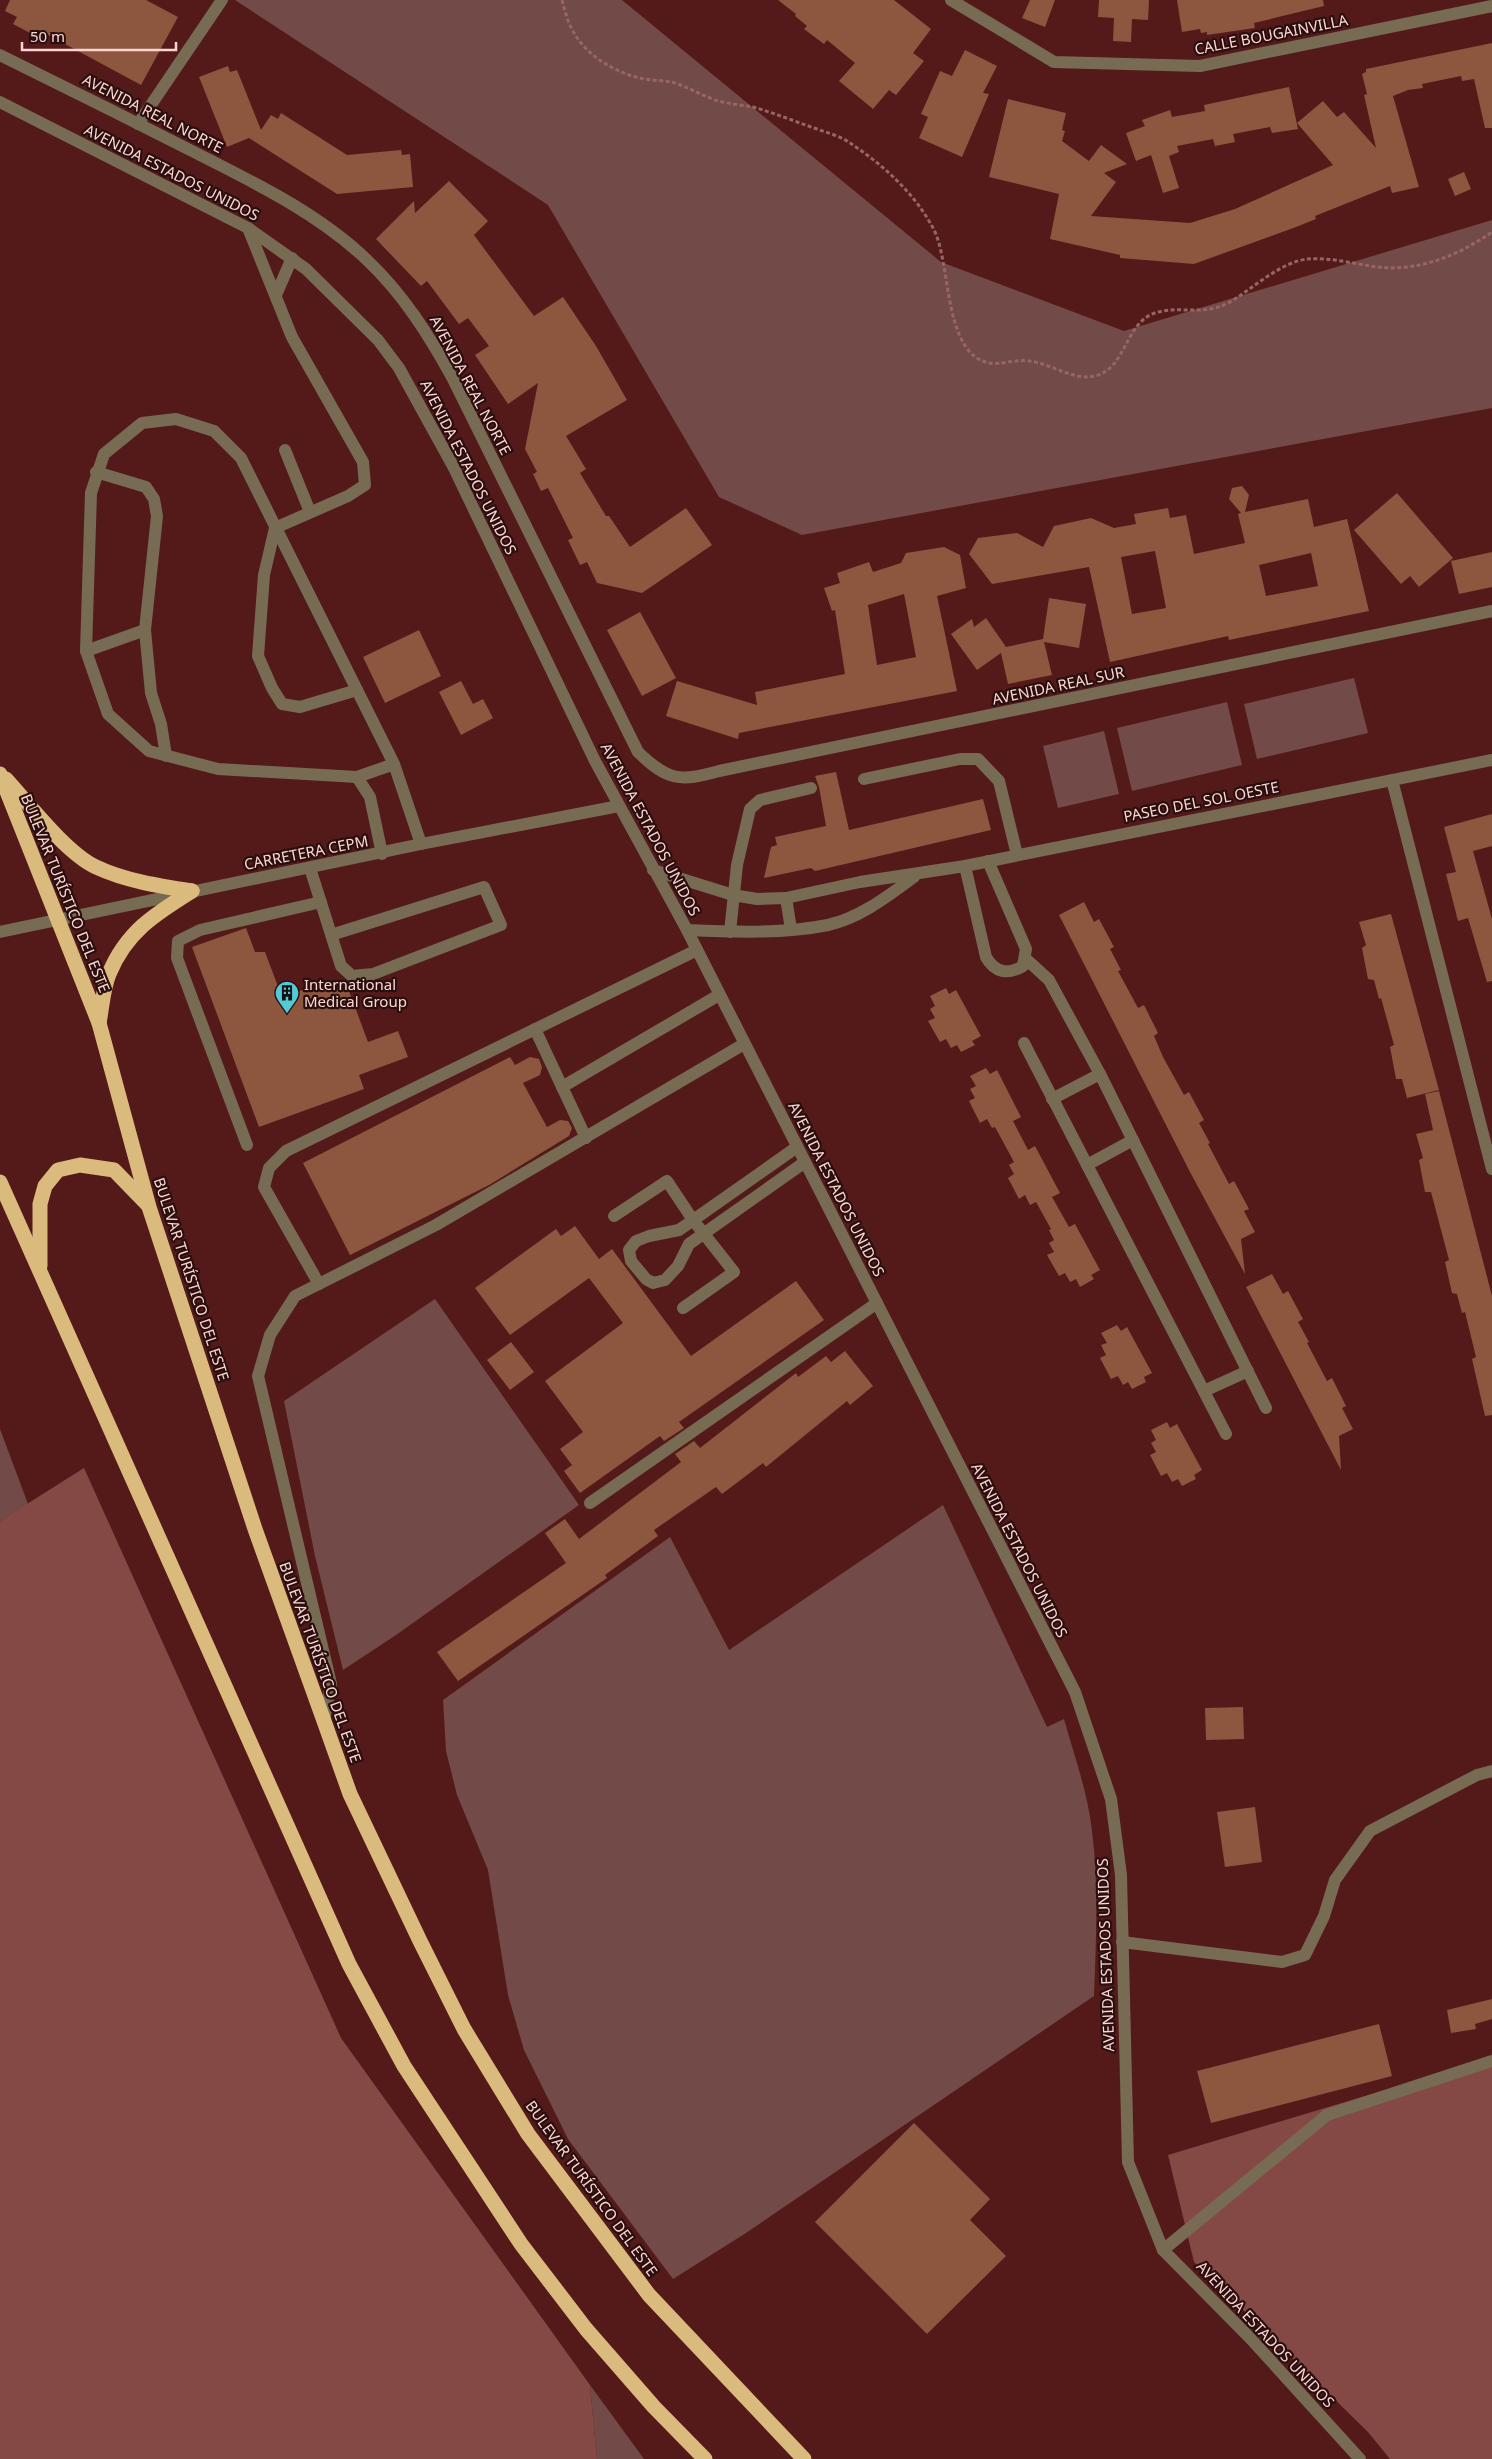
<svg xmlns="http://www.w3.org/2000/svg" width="1492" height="2459" viewBox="0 0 1492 2459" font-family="'Noto Sans',sans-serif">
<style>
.green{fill:#724a47}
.forest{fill:#844945}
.building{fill:#8d563e;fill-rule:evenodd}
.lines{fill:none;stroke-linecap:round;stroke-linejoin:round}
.path{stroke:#986564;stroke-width:3;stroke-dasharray:4 2.5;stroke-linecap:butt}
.minor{stroke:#776b53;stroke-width:12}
.highway{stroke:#dabb7d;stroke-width:15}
.labels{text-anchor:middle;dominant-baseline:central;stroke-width:4.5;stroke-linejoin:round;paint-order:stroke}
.street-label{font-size:15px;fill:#fdd6d3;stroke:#290f0e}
.poi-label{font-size:15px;fill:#fdd6d3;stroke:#290f0e;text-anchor:start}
</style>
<rect width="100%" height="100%" fill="#541a1a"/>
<g class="green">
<polygon points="235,0 622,0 941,262 1124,331 1492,220 1492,408 802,535 719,497 548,205"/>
<polygon points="1354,678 1368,733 1257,759 1244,704"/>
<polygon points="1227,702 1242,765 1132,791 1117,728"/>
<polygon points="1104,731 1119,794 1058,808 1043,746"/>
<polygon points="435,1299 579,1505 396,1635 343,1670 315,1556 284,1401"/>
<polygon points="0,1429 28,1504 0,1521"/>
<path d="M943,1505L1047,1727L1064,1719C1074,1755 1088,1793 1092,1831C1099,1886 1096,1941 1094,1996L746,2233L673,2279L568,2139L524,2050L508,1995L488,1870L457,1795L446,1751L443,1700L670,1537L729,1650Z"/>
<polygon points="590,2385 644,2459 597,2459"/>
</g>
<g class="forest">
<polygon points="84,1468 341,2038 590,2385 597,2459 0,2459 0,1521"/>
<polygon points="1492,2058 1492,2459 1390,2459 1368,2432 1194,2262 1168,2155"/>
</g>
<g class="building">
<polygon points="10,0 146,0 178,17 141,85 39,30 36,36 13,24 17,17 5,11"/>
<polygon points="778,0 894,0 931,29 913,53 924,61 896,95 889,90 873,109 839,81 855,63 827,40 824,44 804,29 807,26 795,16 796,14"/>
<polygon points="1030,0 1055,0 1045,27 1022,18"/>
<polygon points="1099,0 1149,0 1148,20 1132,19 1131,42 1113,41 1114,18 1098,17"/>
<polygon points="1177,0 1323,0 1324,6 1254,23 1255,28 1207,35 1207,32 1201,33 1200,29 1182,32"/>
<polygon points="1492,43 1492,128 1485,128 1474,79 1462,81 1461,76 1422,84 1423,88 1408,90 1393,96 1419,187 1392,193 1390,186 1315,216 1316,219 1296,227 1194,264 1120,258 1120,255 1050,239 1059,194 989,177 1008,99 1066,113 1062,130 1065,131 1062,141 1089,161 1101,145 1127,164 1104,173 1116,182 1091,216 1190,223 1235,209 1333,165 1297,123 1323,101 1337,117 1344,112 1376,148 1364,95 1367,94 1362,74 1366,72 1366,69"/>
<polygon points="965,50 997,66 983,93 989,94 962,157 919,138 928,117 921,114 940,71 952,76"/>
<polygon points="228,66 230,72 237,70 261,130 271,115 278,119 281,113 347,155 401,150 402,155 410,154 413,187 337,194 249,138 227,147 199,77"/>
<polygon points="1289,87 1298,129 1272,133 1270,127 1233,134 1235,142 1215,146 1213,139 1177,146 1179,152 1169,156 1179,188 1163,193 1151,155 1136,161 1126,133 1145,126 1142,120 1170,110 1172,117 1205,111 1204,105"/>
<polygon points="1464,172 1471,189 1455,196 1448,179"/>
<polygon points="449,181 488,221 474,235 534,316 563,297 596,346 627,400 566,436 586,469 580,473 606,516 609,516 630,547 686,508 712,545 642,593 597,583 587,562 580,565 568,540 573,538 548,488 541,491 533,474 537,472 525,449 538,383 508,404 475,355 489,346 468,318 459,324 427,281 421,286 376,239 414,201 415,213"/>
<path d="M1242,486L1249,495L1245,512L1308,499L1314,527L1347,519L1369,611L1229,640L1228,636L1110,662L1089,567L992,584L969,554L978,538L1017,533L1043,547L1054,526L1091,518L1114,528L1136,524L1134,514L1168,508L1170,518L1186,515L1194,554L1245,543L1238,514L1241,513L1229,499L1232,488ZM1155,551L1166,608L1132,614L1121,557ZM1311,553L1318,586L1266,596L1259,565Z"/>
<polygon points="1397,493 1453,558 1419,587 1410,576 1401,584 1354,530"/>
<path d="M944,547L960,555L966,588L937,596L957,691L739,733L738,739L666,716L677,681L757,705L755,692L845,674L835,610L832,611L824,588L840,583L837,573L869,562L873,572L901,563L906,553ZM904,594L916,657L877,665L868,605Z"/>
<polygon points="1492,552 1492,587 1459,594 1451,561"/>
<polygon points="1049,598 1086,604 1079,648 1044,642 1052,675 1008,684 1001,653 977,670 951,634 972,619 974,627 986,618 1006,647 1043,639"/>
<polygon points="640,612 676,678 642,696 607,630"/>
<polygon points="419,630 441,676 385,703 363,657"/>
<polygon points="461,681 473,704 483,699 493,718 461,735 439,692"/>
<polygon points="836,772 849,830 983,799 991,830 815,871 811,868 764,878 771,847 777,845 775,837 826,826 819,787 815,776"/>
<polygon points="1492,814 1492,846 1473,851 1492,919 1492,981 1487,982 1468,918 1458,921 1446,874 1456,872 1444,827"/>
<polygon points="1084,902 1094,922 1099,919 1114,947 1110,949 1121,970 1118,971 1138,1008 1144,1005 1158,1033 1154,1036 1163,1057 1184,1095 1189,1092 1204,1120 1199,1123 1210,1143 1208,1144 1229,1184 1234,1181 1249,1209 1244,1211 1255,1232 1241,1239 1245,1274 1190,1172 1059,915"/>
<polygon points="1391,914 1439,1090 1407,1098 1402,1079 1396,1079 1390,1047 1394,1045 1381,998 1379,999 1374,980 1368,979 1362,948 1366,945 1359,922"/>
<polygon points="246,928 255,952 265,952 282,997 325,982 328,989 349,991 368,1042 398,1031 408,1057 359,1075 364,1089 259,1127 192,947"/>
<polygon points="946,988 949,994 956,990 981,1036 972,1041 975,1045 961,1052 957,1045 951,1048 946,1039 940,1042 928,1021 935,1018 930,1009 935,1006 930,996"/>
<polygon points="510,1057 515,1065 530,1057 539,1059 542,1067 540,1075 523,1083 547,1127 560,1120 568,1121 572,1128 569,1136 489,1185 350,1255 303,1163"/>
<polygon points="986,1068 990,1074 997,1070 1021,1117 1013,1121 1028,1150 1035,1146 1060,1193 1052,1197 1069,1227 1075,1224 1100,1270 1091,1275 1094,1279 1080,1287 1076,1279 1070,1282 1065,1273 1059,1276 1047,1255 1054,1252 1049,1243 1054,1240 1049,1230 1051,1229 1036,1202 1030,1205 1025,1195 1019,1199 1008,1178 1014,1174 1009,1165 1014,1162 995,1127 992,1128 987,1119 980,1123 969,1101 975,1098 970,1089 976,1086 970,1076"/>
<polygon points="1439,1091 1492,1296 1492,1415 1485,1416 1472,1359 1476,1357 1465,1312 1462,1313 1457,1294 1452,1293 1445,1262 1449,1260 1431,1192 1425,1192 1419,1160 1423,1158 1416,1134 1433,1130 1425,1094"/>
<polygon points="575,1226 599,1259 612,1249 691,1356 796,1281 824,1320 679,1422 684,1428 664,1441 660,1436 580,1493 564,1471 572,1465 560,1449 583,1432 545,1381 623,1323 589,1278 510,1335 475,1288 556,1229 561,1236"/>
<polygon points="1272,1274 1283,1294 1288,1291 1303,1319 1298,1322 1309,1342 1307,1343 1327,1381 1332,1378 1346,1406 1342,1408 1353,1429 1339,1436 1341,1470 1246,1287"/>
<polygon points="1117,1325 1121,1331 1127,1327 1152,1373 1144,1377 1146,1382 1132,1389 1128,1382 1123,1385 1118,1376 1111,1379 1100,1358 1106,1355 1101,1345 1107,1343 1101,1333"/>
<polygon points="511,1342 534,1372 510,1390 487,1360"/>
<polygon points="845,1351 873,1386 850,1405 847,1401 766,1467 763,1463 722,1494 716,1487 654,1530 658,1536 605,1575 607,1578 458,1681 437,1652 566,1563 545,1533 565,1519 579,1539 681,1462 675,1454 694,1441 700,1448 796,1373 798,1377 826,1356 831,1362"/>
<polygon points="1167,1422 1170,1428 1177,1424 1202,1470 1194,1475 1196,1479 1182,1486 1178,1479 1172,1482 1167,1473 1161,1476 1150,1455 1156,1452 1151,1443 1156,1440 1151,1430"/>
<polygon points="1243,1707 1244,1739 1206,1740 1205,1708"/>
<polygon points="1255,1807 1262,1862 1225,1867 1217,1812"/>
<polygon points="1492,1999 1492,2019 1475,2024 1476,2029 1451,2033 1447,2010"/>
<polygon points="1379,2024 1392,2076 1211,2123 1197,2071"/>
<polygon points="914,2123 990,2199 970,2220 1006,2256 927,2334 815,2222"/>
</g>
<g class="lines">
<path class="path" d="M562,0C565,11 568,23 574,33C587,56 615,72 640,78C652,81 664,80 675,83C690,88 703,96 718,101C730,104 742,105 753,107C774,113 794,121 814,128C825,132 837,135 847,141C881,163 914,192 933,228C952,262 942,353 989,363C1001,365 1016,359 1029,361C1057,364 1086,392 1112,366C1126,351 1131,325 1150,315C1175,303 1202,318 1230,302C1252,289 1281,262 1307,259C1329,257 1355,264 1377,267C1419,272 1459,255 1492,232"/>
<g class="minor">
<polyline points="951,0 1054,62 1200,66 1492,6"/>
<path d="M0,55C63,86 127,118 190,150C251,181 317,212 367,260C403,294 429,335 453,379L638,752C668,781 680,782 719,771L1492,611"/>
<polyline points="0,102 248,228 306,269 378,340 399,368 453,466 595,761 687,930 1075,1692 1111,1799 1121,1875 1128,2162 1163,2250 1250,2338 1360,2459"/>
<polyline points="138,124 222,0"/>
<polyline points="248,228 292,337 363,462 365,485 348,496 275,528 264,575 258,656 272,688 282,704 300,707 357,690"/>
<polyline points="276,295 292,258"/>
<polyline points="285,450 310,512"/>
<polyline points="96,472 146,487 154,499 157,516 145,630 151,693 161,724 166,756"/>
<polyline points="86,651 145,630"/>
<polyline points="394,764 357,777 218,769 149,751 108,714 86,651 91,493 104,454 142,423 176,419 214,431 241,458 394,764 421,844"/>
<polyline points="357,777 370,797 382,854"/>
<polyline points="864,779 960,759 978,759 999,781 1017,855"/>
<polyline points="1392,780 1492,1169"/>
<path d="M965,866L986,957C995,973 1008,975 1023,966L1026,949L988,861"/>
<polyline points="310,868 341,966 352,976 373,974 501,925 484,887 331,935"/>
<polyline points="653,870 733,895 757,899 786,898 860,882 965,866 1492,760"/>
<polyline points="786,898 791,929"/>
<path d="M687,930C732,932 783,934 828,925C860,918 888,896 914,877"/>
<polyline points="0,932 421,844 619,806"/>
<polyline points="730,932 737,865 750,809 760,800 811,788"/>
<polyline points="1026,959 1049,980 1100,1074 1266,1408"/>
<polyline points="535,1029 586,1138"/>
<polyline points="1024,1043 1226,1434"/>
<polyline points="562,1087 719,995"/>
<polyline points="1052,1099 1100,1074"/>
<polyline points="247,1145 177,958 178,941 200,930 321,902"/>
<polyline points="797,1147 679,1230 649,1236 636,1241 629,1250 631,1261 646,1279 653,1283 665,1280 678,1266 689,1244 805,1162"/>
<polyline points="1087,1165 1133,1140"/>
<polyline points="614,1216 667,1181 693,1220 734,1272 683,1308"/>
<polyline points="319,1284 264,1187 269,1168 286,1151 697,950"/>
<polyline points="1204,1391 1248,1371"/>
<polyline points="590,1503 877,1303"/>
<polyline points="324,1721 331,1684 258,1376 270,1335 295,1296 436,1225 744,1044"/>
<polyline points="1122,1942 1282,1962 1305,1955 1324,1916 1335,1880 1370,1831 1477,1775 1492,1771"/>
<polyline points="1163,2250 1327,2115 1492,2061"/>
</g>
<g class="highway">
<polyline points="0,774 99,1023 149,1207 255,1529 324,1721 350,1794 420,1941 464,2029 528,2134 649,2295 804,2459"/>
<path d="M6,779C28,803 66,853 96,867C126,881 159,886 192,891"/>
<path d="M99,1023C102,1008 103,988 109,974C126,932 155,914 192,891"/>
<polyline points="0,1182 349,1964 404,2066 521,2244 586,2329 654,2407 705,2459"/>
<polyline points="40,1266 40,1204 45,1186 58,1170 80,1165 114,1170 148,1205"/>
</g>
</g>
<defs>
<symbol id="building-pin" viewBox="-11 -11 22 30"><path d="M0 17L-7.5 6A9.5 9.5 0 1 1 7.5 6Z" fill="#52cbd7" stroke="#290f0e"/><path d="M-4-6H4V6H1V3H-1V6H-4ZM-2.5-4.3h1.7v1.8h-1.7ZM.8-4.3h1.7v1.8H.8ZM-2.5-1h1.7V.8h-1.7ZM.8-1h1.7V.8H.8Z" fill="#111"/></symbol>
</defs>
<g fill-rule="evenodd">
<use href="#building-pin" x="273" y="979" width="28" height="38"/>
</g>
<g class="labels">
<g class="street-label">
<text transform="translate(1271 34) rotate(-11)">CALLE BOUGAINVILLA</text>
<text transform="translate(153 113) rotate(27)">AVENIDA REAL NORTE</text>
<text transform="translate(172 172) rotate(27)">AVENIDA ESTADOS UNIDOS</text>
<text transform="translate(471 385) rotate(62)">AVENIDA REAL NORTE</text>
<text transform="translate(469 467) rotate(63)">AVENIDA ESTADOS UNIDOS</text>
<text transform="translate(1058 685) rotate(-12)">AVENIDA REAL SUR</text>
<text transform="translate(1201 801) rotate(-11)">PASEO DEL SOL OESTE</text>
<text transform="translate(651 829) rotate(62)">AVENIDA ESTADOS UNIDOS</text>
<text transform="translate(306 852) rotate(-11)">CARRETERA CEPM</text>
<text transform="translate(66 893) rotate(68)">BULEVAR TURÍSTICO DEL ESTE</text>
<text transform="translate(837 1189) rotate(63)">AVENIDA ESTADOS UNIDOS</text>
<text transform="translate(192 1279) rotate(72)">BULEVAR TURÍSTICO DEL ESTE</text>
<text transform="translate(1020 1550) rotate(63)">AVENIDA ESTADOS UNIDOS</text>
<text transform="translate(321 1662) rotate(70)">BULEVAR TURÍSTICO DEL ESTE</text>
<text transform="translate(1105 1955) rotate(-92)">AVENIDA ESTADOS UNIDOS</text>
<text transform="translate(592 2188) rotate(54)">BULEVAR TURÍSTICO DEL ESTE</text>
<text transform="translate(1266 2334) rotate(47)">AVENIDA ESTADOS UNIDOS</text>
</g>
<g class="poi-label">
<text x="304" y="984">International<tspan x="304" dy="17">Medical Group</tspan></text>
</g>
</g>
<path d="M22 42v8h154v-8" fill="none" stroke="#fdd6d3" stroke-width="2.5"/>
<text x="30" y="42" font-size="15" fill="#fdd6d3" stroke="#290f0e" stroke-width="4" paint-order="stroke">50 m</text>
</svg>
